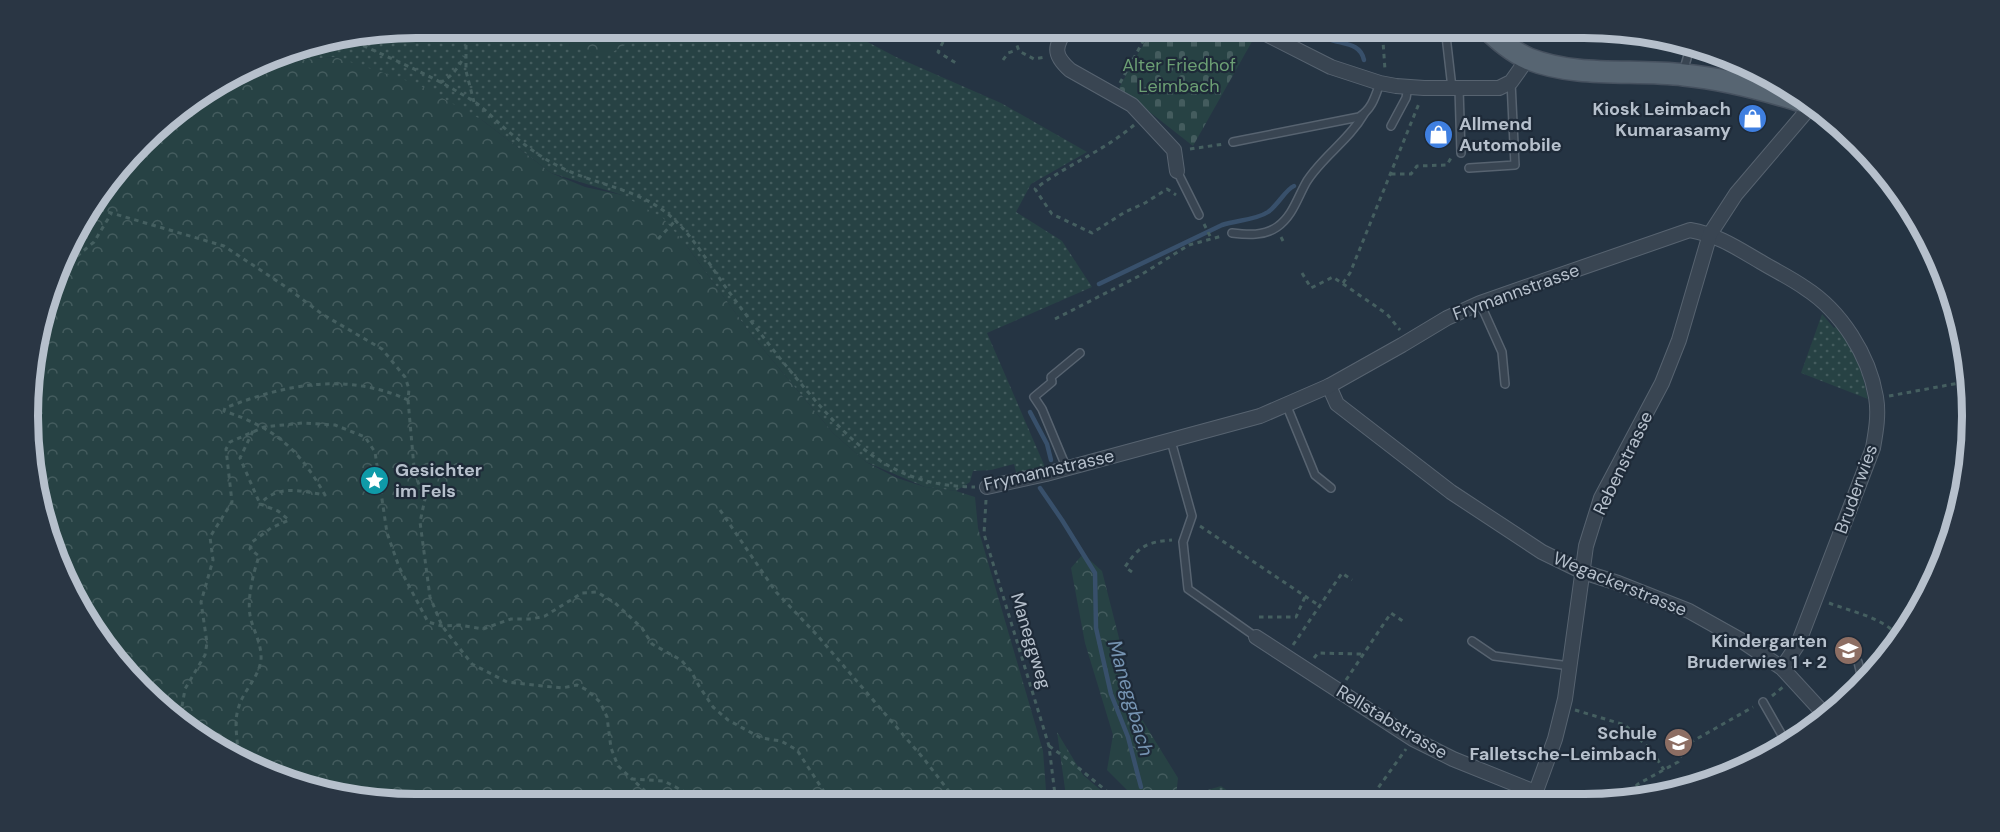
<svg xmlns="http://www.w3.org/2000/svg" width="2000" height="832" viewBox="0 0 2000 832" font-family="'DM Sans',sans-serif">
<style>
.grass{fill:url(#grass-dots)}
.forest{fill:url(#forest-crowns)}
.cemetery{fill:url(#cemetery-stones)}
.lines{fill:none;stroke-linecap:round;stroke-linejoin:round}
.stream{stroke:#38506b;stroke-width:4.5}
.service-casing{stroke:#576370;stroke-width:10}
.minor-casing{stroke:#576370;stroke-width:16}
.primary-casing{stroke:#46515f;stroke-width:24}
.path{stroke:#455f60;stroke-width:3;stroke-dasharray:4.5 4.5;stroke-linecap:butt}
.service{stroke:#394552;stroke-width:7}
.minor{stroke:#394552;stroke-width:14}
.primary{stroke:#576572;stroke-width:21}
.labels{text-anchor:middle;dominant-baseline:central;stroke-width:4.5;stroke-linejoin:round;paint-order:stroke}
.park-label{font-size:18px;fill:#6c9f74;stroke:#1e2a38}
.poi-label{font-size:18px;font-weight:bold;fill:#b6c0cc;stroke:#1e2a38;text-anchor:end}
.street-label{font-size:18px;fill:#b6c0cc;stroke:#1e2a38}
.water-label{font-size:20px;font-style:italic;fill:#7593b1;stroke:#1e2a38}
.rim{fill:none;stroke:#b6c0cc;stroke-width:8}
</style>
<defs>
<pattern id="grass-dots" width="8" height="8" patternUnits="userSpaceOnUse" patternTransform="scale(1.5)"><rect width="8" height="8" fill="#274244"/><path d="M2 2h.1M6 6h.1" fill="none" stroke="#445c5e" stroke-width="1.8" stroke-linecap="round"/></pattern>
<pattern id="forest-crowns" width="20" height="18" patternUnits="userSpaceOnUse" patternTransform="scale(1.5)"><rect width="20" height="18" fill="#274244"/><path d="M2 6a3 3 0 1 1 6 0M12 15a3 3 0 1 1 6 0" fill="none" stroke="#445c5e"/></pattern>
<pattern id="cemetery-stones" width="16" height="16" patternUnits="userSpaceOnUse" patternTransform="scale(1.5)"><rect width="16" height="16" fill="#274244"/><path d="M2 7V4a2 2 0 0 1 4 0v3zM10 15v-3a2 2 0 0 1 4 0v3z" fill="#445c5e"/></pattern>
</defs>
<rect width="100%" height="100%" fill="#253443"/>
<g class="grass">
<polygon points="416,27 564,27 570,46 644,34 649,27 839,27 896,57 1001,103 1087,152 1031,184 1016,212 1062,241 1092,287 987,333 1045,467 1017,476 1014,464 991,470 973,471 970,482 956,491 925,487 866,462 833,433 753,337 686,245 622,195 551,173 482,120 335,57 262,64 291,48"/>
<path d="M1822,314L1834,328L1837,326C1854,347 1863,373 1868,399L1801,373Z"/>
<polygon points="1221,786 1245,803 1194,803 1192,801 1201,792"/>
</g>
<g class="forest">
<polygon points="564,27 649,27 644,34 604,57 570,46"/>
<polygon points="335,57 417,84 482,120 551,173 585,187 622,195 663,218 686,245 753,337 833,433 866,462 897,478 925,487 956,491 975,497 978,528 1043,751 1047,803 416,805 291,784 179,724 92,632 35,492 30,365 79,222 160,123 262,64"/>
<polygon points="1083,554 1102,571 1138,713 1178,778 1176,797 1188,803 1140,803 1107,770 1113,735 1085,643 1071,568"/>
<polygon points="1057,732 1083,775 1116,803 1067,803"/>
</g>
<polygon class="cemetery" points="1153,27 1235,27 1254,38 1193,146 1119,88"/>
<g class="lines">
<g class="stream">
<path d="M1315,27C1319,30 1322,35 1326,38C1340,45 1360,41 1364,60"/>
<path d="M1099,284L1222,225C1237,220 1256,220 1268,212C1278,205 1286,189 1294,186"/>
<polyline points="1030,412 1047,444 1051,460"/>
<polyline points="1040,488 1062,520 1095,573 1096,628 1111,694 1128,737 1141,787"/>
</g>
<defs>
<g id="service">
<polyline points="1445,27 1452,88"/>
<polyline points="1683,72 1691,45"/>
<polyline points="1459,88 1461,153"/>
<polyline points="1391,126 1406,98 1408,87"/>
<path d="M1233,142L1359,117C1372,109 1375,97 1380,83"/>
<polyline points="1469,168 1515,165 1511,82"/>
<polyline points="1177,171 1199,215"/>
<path d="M1232,233C1248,235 1264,236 1277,227C1293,216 1298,196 1307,181C1323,156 1349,140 1364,114"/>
<polyline points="1480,303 1502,352 1505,384"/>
<polyline points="1286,404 1315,475 1331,488"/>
<polyline points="1173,448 1192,516 1183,542 1188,589 1256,637"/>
<polyline points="1067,469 1042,409 1034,397 1052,382 1051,377 1080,353"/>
<polyline points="1472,641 1494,656 1570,666"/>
<polyline points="1858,662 1863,683"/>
<polyline points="1763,702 1787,744"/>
</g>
<g id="minor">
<path d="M1067,27C1055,47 1052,54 1070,70L1132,105L1174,150L1177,171"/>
<polyline points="1252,27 1331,67 1380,83 1396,86 1424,88 1499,88 1511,82 1528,58"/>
<polyline points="1329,386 1337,404 1451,492 1542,552 1583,572 1618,583 1689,611 1739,639 1782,668 1827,717"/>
<path d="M987,487L1046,474L1260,416L1329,386L1402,345L1447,318L1480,303L1690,230C1718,235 1737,248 1761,262C1776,271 1791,278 1805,288C1841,311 1869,355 1876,397C1879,414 1876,431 1873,448L1798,644L1782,668"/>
<polyline points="1256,637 1413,739 1453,759 1535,792"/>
<polyline points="1532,802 1555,739 1565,699 1586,546 1601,498 1662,383 1679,340 1710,234 1736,194 1811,106"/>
</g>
<path id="primary" d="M1485,27C1498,39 1512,52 1529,59C1578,78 1633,69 1684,75C1725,79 1763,89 1801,101"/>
</defs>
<use href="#service" class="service-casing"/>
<use href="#minor" class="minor-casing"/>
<use href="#primary" class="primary-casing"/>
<g class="path">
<polyline points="466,27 466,71 474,102"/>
<polyline points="953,27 947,34 938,52 956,63"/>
<polyline points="999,27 1014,37 1019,51 1034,59 1046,57"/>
<polyline points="1303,27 1304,37"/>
<polyline points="1382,27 1385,70"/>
<path d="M347,38C389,58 434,76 473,101C483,107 492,117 501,125C519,141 538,156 560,167C595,185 636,188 668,214C692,234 709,264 727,289C751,322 776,354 802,385C853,445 891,486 975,487"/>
<polyline points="1003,60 1008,53 1017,50"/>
<path d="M440,83C452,76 458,69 464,56"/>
<polyline points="1120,83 1151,27"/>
<path d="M1134,125C1104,151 1066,165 1035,189L1052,214L1092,233L1125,212L1145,203L1167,189L1176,195"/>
<polyline points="1190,149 1224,144"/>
<polyline points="1391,174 1411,174 1417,166 1447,165 1452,156"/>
<path d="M91,207L224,246L286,287L322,314L382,349L405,377L409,389L408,400C347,372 286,384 225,408L224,411C275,428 299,449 325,495C301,491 278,484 260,504L278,511L289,520L271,528L252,542L250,549L259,556C253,574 246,601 251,620C255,633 262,646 261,660C259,677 244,690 239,706C233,723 238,738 238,756"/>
<polyline points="1204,224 1211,238"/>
<polyline points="1281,237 1285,245"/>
<polyline points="658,239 675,221"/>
<polyline points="70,262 94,242 111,214"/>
<polyline points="1302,273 1311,288 1333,277 1387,314 1400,330"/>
<polyline points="1343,283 1350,273 1420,101"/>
<polyline points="1055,319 1139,276 1189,245 1222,236"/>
<polyline points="1889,396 1970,381"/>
<polyline points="408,400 414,467 418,482 425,499 420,522 430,597 442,626 472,664 507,682 562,688 577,685 587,690 600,702 607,717 611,748 618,766 632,779"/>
<polyline points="253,431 240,458 260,504"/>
<polyline points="986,500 984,534 1049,746 1056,803"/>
<polyline points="720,510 776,592 817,635 924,759 958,803"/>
<polyline points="1200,526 1320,606"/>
<path d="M1132,572L1125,567C1139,546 1147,542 1172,540"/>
<path d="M1829,603C1852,612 1887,618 1901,640"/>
<polyline points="1259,617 1296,617 1305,597"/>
<polyline points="1293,645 1342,573 1352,580"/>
<polyline points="1314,658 1318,653 1360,654 1363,655"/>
<polyline points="1346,680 1391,613 1404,622"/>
<polyline points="1772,696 1783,687"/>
<polyline points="1575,710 1625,725 1652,751 1664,770"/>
<polyline points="179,724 185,689 205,655 207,643 201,602 213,560 210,537 232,502 226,449 230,442 264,427 302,423 335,425 365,437 375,452 387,533 399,567 428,622 442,626 459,625 483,629 511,619 531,619 545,616 582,593 597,592 615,603 642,628 652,644 681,660 691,671 699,686 713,707 728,720 761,738 781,741 797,750 832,804"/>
<polyline points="1049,746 1069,760 1121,803"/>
<polyline points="233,754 238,751 244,759"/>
<polyline points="1638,801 1632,790 1638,784 1678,762 1686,745 1753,707"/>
<polyline points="1368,802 1406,749"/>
<polyline points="659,804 632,779 664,781 685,792 706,794 716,798 721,804"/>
</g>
<use href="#service" class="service"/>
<use href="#minor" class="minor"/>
<use href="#primary" class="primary"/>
</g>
<defs>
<symbol id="shop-disc" viewBox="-11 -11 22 22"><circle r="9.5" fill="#3f7fe0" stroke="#1e2a38"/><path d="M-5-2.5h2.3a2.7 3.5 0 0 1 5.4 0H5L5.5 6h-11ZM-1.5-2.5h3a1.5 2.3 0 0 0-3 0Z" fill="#fff"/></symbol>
<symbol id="sight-disc" viewBox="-11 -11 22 22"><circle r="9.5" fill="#0f9aa8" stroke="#1e2a38"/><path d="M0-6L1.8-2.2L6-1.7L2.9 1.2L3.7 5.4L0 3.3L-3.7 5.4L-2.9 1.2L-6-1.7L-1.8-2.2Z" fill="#fff"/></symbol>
<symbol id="school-disc" viewBox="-11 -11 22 22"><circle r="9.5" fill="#8d6e63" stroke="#1e2a38"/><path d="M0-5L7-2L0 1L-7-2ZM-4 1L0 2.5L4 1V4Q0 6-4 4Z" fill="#fff"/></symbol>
</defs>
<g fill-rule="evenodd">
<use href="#shop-disc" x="1736" y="102" width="33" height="33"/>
<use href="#shop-disc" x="1422" y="118" width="33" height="33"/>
<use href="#sight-disc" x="358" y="464" width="33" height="33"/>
<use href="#school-disc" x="1832" y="634" width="33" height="33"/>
<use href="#school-disc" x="1662" y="726" width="33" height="33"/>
</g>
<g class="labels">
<g class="park-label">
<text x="1179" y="65">Alter Friedhof<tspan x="1179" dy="21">Leimbach</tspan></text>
</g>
<g class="poi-label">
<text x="1731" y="109">Kiosk Leimbach<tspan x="1731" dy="21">Kumarasamy</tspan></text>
<text x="1459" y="124" text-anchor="start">Allmend<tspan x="1459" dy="21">Automobile</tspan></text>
<text x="395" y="470" text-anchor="start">Gesichter<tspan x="395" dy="21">im Fels</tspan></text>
<text x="1827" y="641">Kindergarten<tspan x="1827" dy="21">Bruderwies 1 + 2</tspan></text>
<text x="1657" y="733">Schule<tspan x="1657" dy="21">Falletsche-Leimbach</tspan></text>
</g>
<g class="street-label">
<text transform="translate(1516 292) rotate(-20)">Frymannstrasse</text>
<text transform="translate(1623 463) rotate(-64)">Rebenstrasse</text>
<text transform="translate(1049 470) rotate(-13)">Frymannstrasse</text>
<text transform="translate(1856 489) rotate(-70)">Bruderwies</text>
<text transform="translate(1620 584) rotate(22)">Wegackerstrasse</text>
<text transform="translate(1031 641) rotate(73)">Maneggweg</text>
<text transform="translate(1392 722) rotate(31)">Rellstabstrasse</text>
</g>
<g class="water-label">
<text transform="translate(1131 698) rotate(74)">Maneggbach</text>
</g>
</g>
<path d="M0 0H2000V832H0ZM416 38H1584A378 378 0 0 1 1962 416V416A378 378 0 0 1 1584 794H416A378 378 0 0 1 38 416V416A378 378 0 0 1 416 38Z" fill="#2a3644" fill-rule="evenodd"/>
<path class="rim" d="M416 38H1584A378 378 0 0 1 1962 416V416A378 378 0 0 1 1584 794H416A378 378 0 0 1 38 416V416A378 378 0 0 1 416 38Z"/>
</svg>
